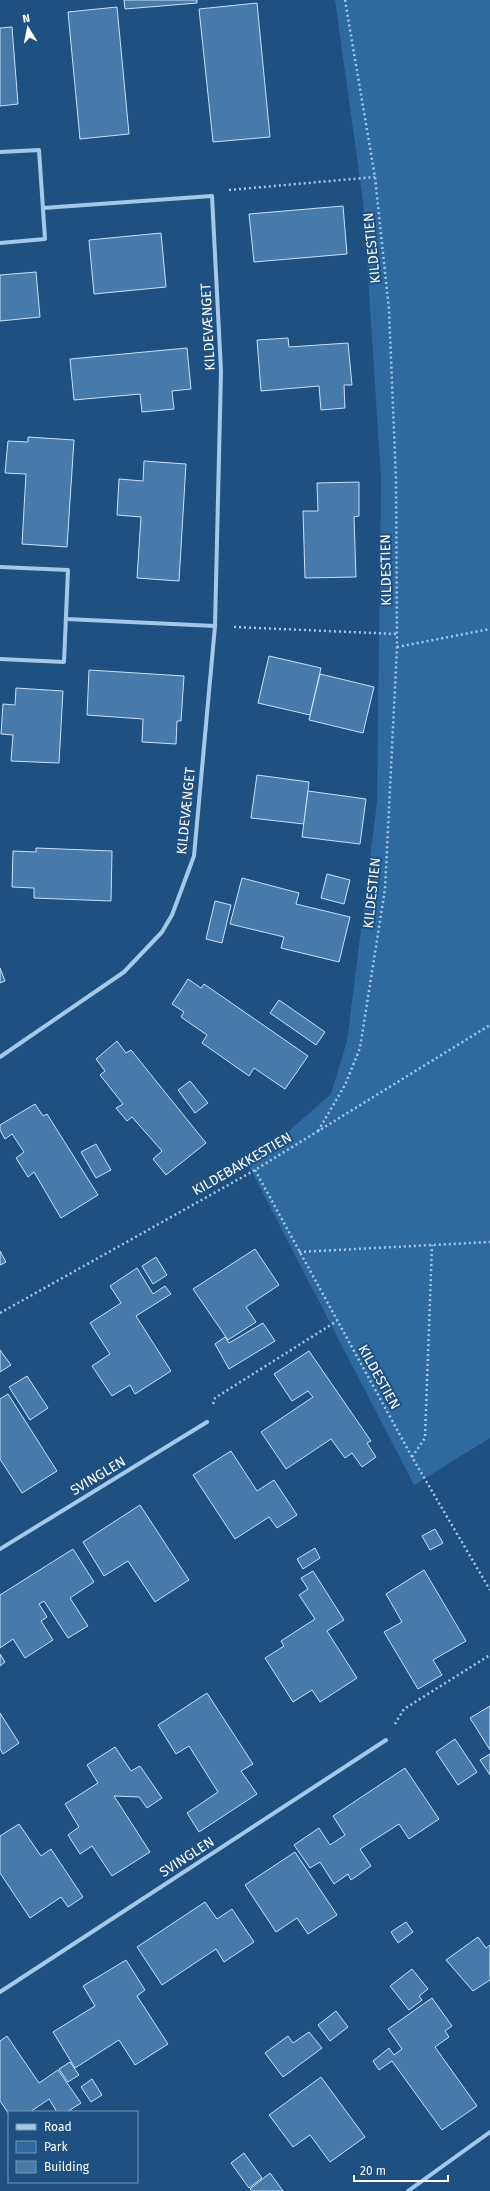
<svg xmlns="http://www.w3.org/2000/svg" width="490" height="2191" viewBox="0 0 490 2191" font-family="'Fira Sans',sans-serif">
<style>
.green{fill:#2e699f}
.building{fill:#477bab;stroke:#c9e1f7}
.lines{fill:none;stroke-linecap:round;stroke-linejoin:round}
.path{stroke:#a4c8e9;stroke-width:2.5;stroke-dasharray:2 3;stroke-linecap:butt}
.street{stroke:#a4c8e9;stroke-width:4}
.labels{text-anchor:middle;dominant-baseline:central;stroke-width:4;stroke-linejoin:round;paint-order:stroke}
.street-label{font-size:14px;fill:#fff;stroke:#1e5182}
</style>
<rect width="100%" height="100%" fill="#1e5182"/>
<polygon class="green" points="335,0 490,0 490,1438 414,1485 249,1166 331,1094 347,1041 377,802 381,477 363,201"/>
<g class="building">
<polygon points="124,0 197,0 197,3 125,9"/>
<polygon points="257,3 270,137 213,142 199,9"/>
<polygon points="117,7 129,134 80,139 68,12"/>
<polygon points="12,27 18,104 0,106 0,28"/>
<polygon points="343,206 347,254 254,262 249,214"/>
<polygon points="161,233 166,287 94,294 89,240"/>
<polygon points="36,272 40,317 0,321 0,275"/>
<polygon points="288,338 289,347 348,343 352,385 344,385 345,408 321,410 319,386 261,391 257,340"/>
<polygon points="187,348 191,389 172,391 174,409 142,412 140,394 74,400 70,359"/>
<polygon points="28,437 74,440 67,547 22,544 26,474 5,473 8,441 28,442"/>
<polygon points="144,461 186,464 179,581 137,578 141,517 117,515 119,479 143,481"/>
<polygon points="359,482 359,516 354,517 356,577 305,578 303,511 318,511 317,483"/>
<polygon points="269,656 321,668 310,715 258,703"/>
<polygon points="89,670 184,676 181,721 177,721 176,744 142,742 143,719 87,715"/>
<polygon points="320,674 374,687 363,733 309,720"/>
<polygon points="16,688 63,691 59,763 11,761 13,735 1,734 3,704 15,705"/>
<polygon points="257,775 309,782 304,824 251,818"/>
<polygon points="308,791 366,799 360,844 302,837"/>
<polygon points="36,848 112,851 111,901 34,898 34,888 12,887 13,851 36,852"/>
<polygon points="327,874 350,880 344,904 321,898"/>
<polygon points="242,878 299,893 296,904 350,917 339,962 281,948 284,937 230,924"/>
<polygon points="215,901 231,905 222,943 206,939"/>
<polygon points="0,968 5,981 0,983"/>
<polygon points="188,979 201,988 204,984 308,1056 285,1089 254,1068 249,1076 202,1043 207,1035 181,1017 184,1012 172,1004"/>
<polygon points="279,1000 325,1032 316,1045 270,1013"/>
<polygon points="117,1041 126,1053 131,1050 206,1143 166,1175 153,1159 162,1151 132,1117 127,1121 116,1108 123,1104 100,1075 105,1071 96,1059"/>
<polygon points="190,1081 208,1103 195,1113 178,1090"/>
<polygon points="35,1104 43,1116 47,1114 98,1195 61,1218 34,1172 28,1177 16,1158 24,1152 12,1134 5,1139 0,1130 0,1125"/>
<polygon points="96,1144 111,1170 96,1178 81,1152"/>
<polygon points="255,1249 279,1285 246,1307 256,1322 228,1340 193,1289"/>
<polygon points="0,1251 6,1262 0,1265"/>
<polygon points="156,1257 167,1275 153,1284 142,1266"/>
<polygon points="137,1268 153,1294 165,1286 171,1294 136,1316 171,1371 135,1394 130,1385 112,1396 92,1366 110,1354 90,1323 121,1303 110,1286"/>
<polygon points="263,1323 275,1341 229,1369 215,1344 225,1337 229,1343"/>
<polygon points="0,1350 11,1365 0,1372"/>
<polygon points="309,1351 371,1441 367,1443 376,1457 362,1467 352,1453 345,1458 331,1439 286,1469 261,1432 313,1397 308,1391 292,1401 274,1374"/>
<polygon points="27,1376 48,1408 30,1420 9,1387"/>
<polygon points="8,1394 57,1471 22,1493 0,1459 0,1399"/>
<polygon points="231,1451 257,1491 274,1480 297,1515 277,1528 269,1517 235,1539 193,1475"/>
<polygon points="140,1505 189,1580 155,1602 128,1561 104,1576 83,1542"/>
<polygon points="435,1529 443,1543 430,1550 422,1536"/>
<polygon points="315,1548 320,1558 303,1569 297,1559"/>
<polygon points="73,1549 94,1582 70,1598 88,1626 68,1638 44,1601 39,1604 47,1617 41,1621 53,1640 25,1658 13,1639 0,1648 0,1595"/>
<polygon points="424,1570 466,1641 433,1660 442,1675 418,1689 384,1632 402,1622 386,1594"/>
<polygon points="313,1571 344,1620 327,1631 357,1678 320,1702 312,1690 293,1702 265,1658 284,1646 281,1641 315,1619 299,1595 308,1589 301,1578"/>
<polygon points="0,1654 5,1662 0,1666"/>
<polygon points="207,1693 253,1764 241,1771 257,1794 199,1832 187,1813 218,1792 189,1746 176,1754 158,1725"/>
<polygon points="490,1706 490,1750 470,1718"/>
<polygon points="0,1713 19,1743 3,1754 0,1749"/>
<polygon points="455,1739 477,1772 458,1785 436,1752"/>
<polygon points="115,1747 131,1771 140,1766 162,1798 147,1808 139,1797 114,1796 150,1852 112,1876 92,1846 80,1854 68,1835 79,1827 65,1804 98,1783 87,1765"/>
<polygon points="490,1754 490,1775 480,1760"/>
<polygon points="405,1768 439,1819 409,1839 399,1824 360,1849 371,1866 351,1880 348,1874 334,1884 320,1862 310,1868 294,1845 319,1828 330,1845 345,1835 333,1816"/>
<polygon points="19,1824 41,1856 51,1849 83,1897 68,1907 61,1897 30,1918 0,1873 0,1836"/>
<polygon points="295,1852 337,1915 308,1934 297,1918 276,1932 245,1885"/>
<polygon points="205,1902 217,1919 232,1909 254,1942 224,1962 216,1949 162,1985 137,1947"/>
<polygon points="406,1922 413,1932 398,1943 391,1932"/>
<polygon points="478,1937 486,1948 490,1945 490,1980 473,1991 446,1960"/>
<polygon points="126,1960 145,1990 137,1996 168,2044 135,2065 119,2040 75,2068 53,2032 95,2006 83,1986"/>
<polygon points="412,1969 428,1989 419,1996 422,2000 409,2010 390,1986"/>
<polygon points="432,1998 452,2026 445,2031 449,2037 435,2047 477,2106 442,2130 392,2061 379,2070 373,2061 389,2048 394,2055 402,2049 388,2029"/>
<polygon points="336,2011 348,2027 330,2041 318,2025"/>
<polygon points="309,2032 322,2048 283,2077 265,2053 288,2036 293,2043"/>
<polygon points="7,2036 39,2083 58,2070 81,2103 67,2112 57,2112 49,2099 30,2112 9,2112 9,2114 0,2101 0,2041"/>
<polygon points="70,2062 79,2075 68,2082 59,2069"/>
<polygon points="321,2077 365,2137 330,2162 310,2135 293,2147 269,2115"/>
<polygon points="92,2079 102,2095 91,2102 81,2087"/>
<polygon points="244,2153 262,2178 249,2188 231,2163"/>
<polygon points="270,2173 283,2191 252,2191 250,2189"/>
</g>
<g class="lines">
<g class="path">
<polyline points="229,190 375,177"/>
<polyline points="234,627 397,634"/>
<polyline points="397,647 490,629"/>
<polyline points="318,1131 345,1085 360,1048 385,889 397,647 396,479 389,310 375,177 345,0"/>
<polyline points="255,1170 412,1457 490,1590"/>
<polyline points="299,1252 490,1242"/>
<polyline points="0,1313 255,1170 490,1025"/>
<polyline points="213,1404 215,1398 337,1321"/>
<polyline points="412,1457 425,1438 432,1245"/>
<polyline points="395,1724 404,1709 490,1655"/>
</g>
<g class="street">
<polyline points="0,152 39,150 45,239 0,243"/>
<polyline points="0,567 68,570 64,662 0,659"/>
<polyline points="66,619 215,626"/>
<polyline points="0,1057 124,972 162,932 172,915 194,856 215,626 221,371 212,196 43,208"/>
<polyline points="0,1549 207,1422"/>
<polyline points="0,1992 386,1740"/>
<polyline points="408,2191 490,2132"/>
</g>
</g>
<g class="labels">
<g class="street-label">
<text transform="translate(372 248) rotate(-96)">KILDESTIEN</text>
<text transform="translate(208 327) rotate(-93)">KILDEVÆNGET</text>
<text transform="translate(386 570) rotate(-91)">KILDESTIEN</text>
<text transform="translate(186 811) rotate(-84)">KILDEVÆNGET</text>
<text transform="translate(372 893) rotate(-84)">KILDESTIEN</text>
<text transform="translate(242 1164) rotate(-30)">KILDEBAKKESTIEN</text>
<text transform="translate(379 1377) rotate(61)">KILDESTIEN</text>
<text transform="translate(98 1476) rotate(-31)">SVINGLEN</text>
<text transform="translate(187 1857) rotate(-33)">SVINGLEN</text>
</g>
</g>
<rect x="8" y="2111" width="130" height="72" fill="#1e5182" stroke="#7897b4"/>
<rect x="16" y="2124" width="20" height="6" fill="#a4c8e9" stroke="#7897b4"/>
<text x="44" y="2131" font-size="12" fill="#ffffff">Road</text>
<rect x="16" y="2141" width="20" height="12" fill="#2e699f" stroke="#7897b4"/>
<text x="44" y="2151" font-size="12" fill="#ffffff">Park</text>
<rect x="16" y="2161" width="20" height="12" fill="#477bab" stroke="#7897b4"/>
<text x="44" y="2171" font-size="12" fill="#ffffff">Building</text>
<g transform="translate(28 28) rotate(350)" stroke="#1e5182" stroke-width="3" paint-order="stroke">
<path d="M0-3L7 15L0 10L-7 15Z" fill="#ffffff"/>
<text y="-6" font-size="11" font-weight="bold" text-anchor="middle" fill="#ffffff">N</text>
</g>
<path d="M354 2175v6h94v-6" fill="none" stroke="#ffffff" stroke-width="2"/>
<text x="360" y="2175" font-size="12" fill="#ffffff" stroke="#1e5182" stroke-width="3" paint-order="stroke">20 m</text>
</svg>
